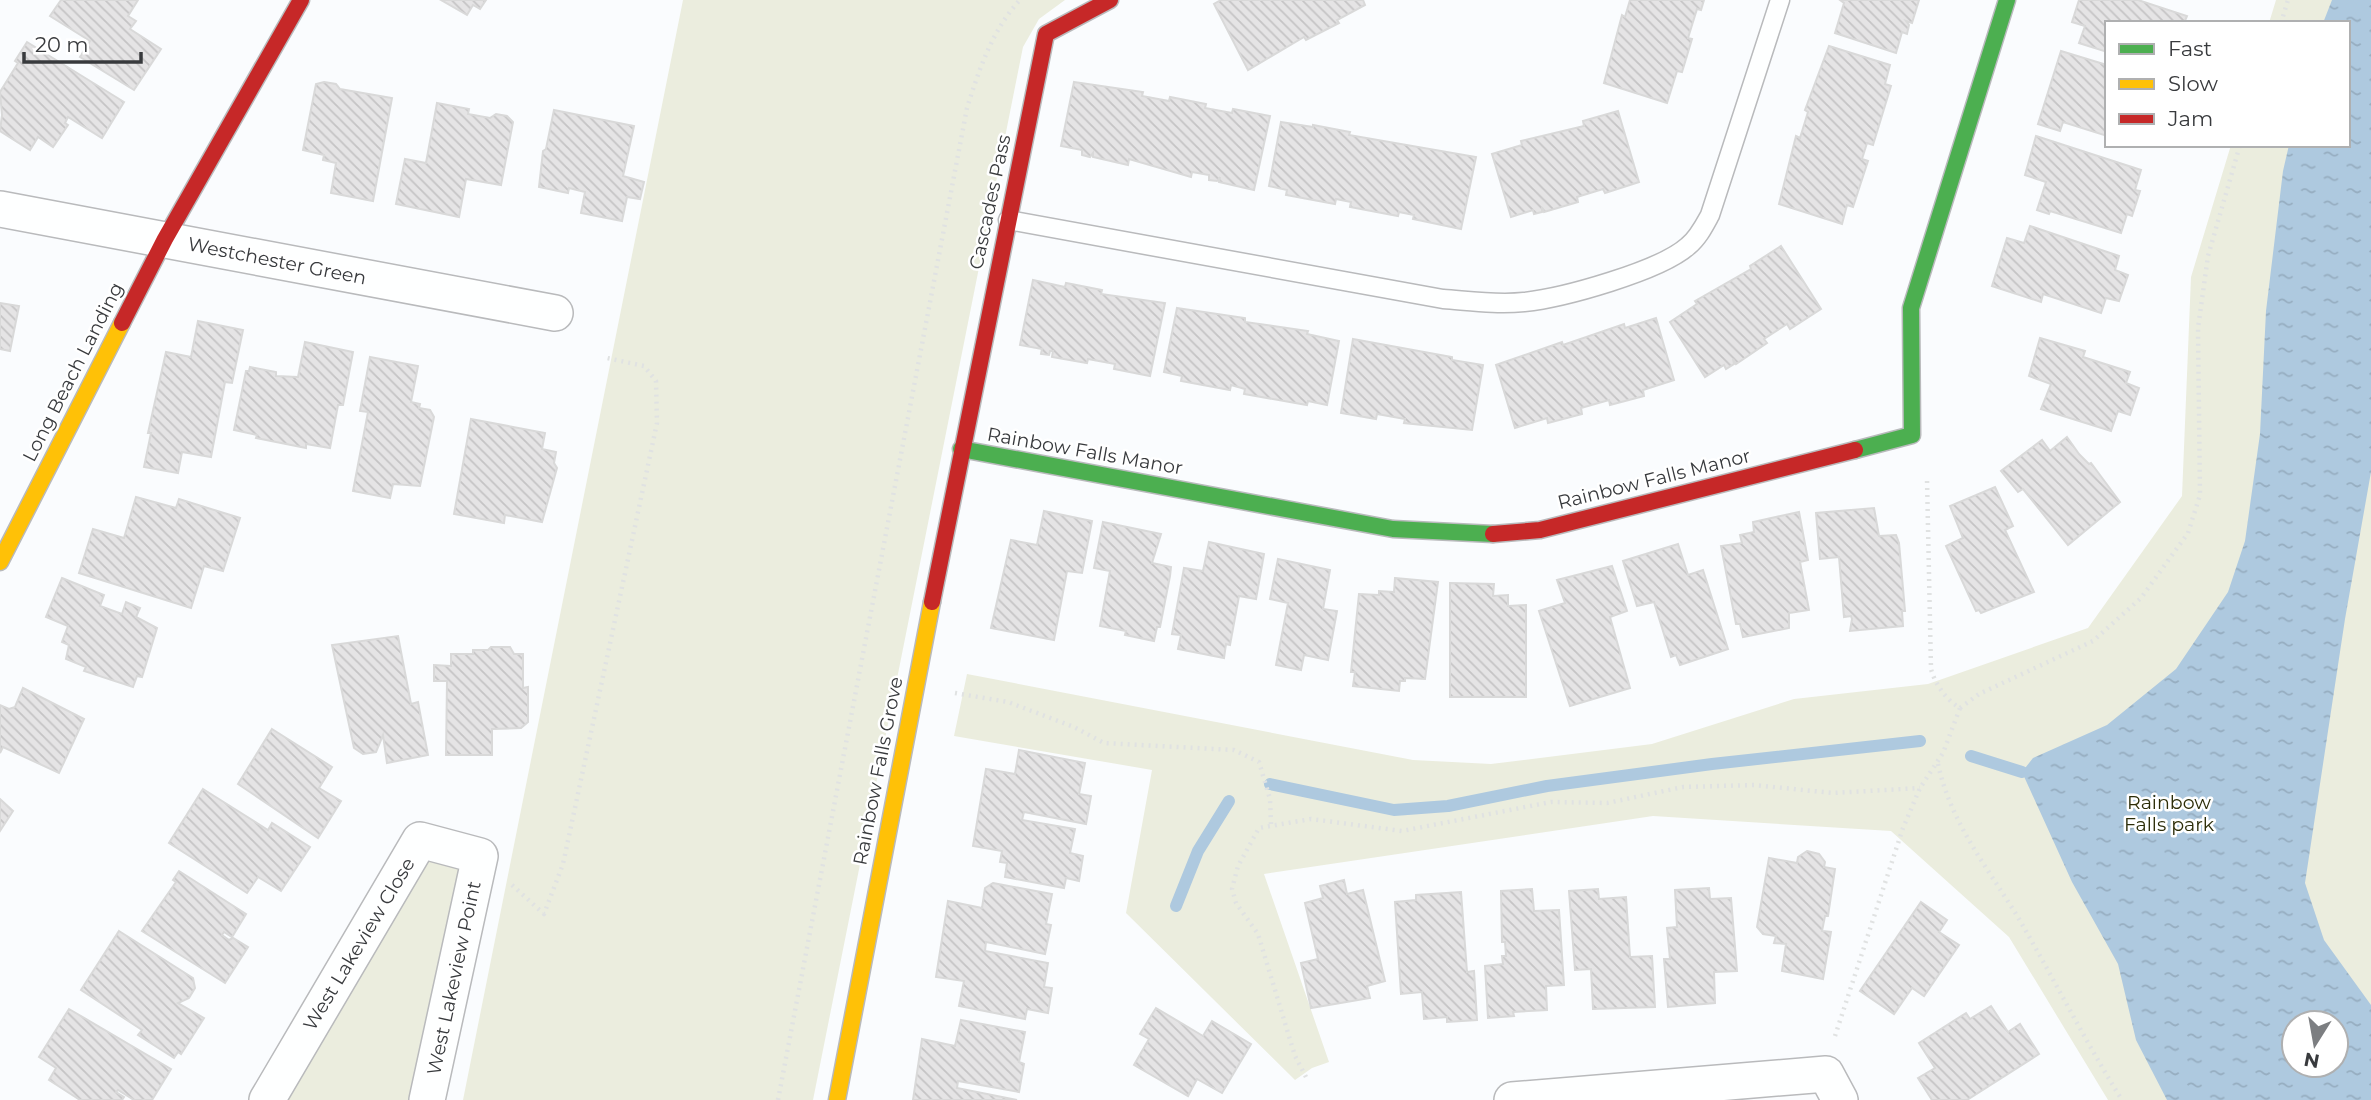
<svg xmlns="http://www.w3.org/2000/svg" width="2371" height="1100" viewBox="0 0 2371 1100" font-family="Montserrat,sans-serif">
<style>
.green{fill:#ebedde;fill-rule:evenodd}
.water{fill:url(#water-ripples);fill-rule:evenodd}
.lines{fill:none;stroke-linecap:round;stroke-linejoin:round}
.stream{stroke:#aec9df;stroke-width:12}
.building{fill:url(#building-back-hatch);stroke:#d9d9d9;stroke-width:2}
.lane-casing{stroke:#b9babc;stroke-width:21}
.street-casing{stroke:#b9babc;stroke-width:38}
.fast-casing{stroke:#b9babc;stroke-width:19}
.slow-casing{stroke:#b9babc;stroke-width:19}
.jam-casing{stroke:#b9babc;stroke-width:19}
.path{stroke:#e0e2e2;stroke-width:4.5;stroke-dasharray:2 5;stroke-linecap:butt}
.lane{stroke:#feffff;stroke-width:18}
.street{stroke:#feffff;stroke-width:35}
.fast{stroke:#4caf50;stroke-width:16}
.slow{stroke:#ffc107;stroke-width:16}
.jam{stroke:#c62828;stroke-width:16}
.labels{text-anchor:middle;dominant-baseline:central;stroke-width:5;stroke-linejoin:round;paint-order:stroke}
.street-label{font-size:19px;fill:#383a3d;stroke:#fff}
.park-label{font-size:19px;fill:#2c2d08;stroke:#fff}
</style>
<defs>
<pattern id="water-ripples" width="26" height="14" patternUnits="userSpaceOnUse" patternTransform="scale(1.75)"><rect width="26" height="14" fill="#aec9df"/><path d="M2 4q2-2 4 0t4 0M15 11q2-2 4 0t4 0" fill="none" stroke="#96adc0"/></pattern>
<pattern id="building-back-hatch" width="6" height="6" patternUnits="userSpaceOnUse" patternTransform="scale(1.75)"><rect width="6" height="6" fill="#e5e4e5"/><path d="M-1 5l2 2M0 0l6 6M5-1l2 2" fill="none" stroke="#c5c4c5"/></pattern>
</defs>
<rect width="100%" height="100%" fill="#fafcfe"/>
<g class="green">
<polygon points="683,0 1065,0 1039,19 1023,47 813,1100 463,1100"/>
<path d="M2276,0H2371V1100H2108L2009,937L1891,831L1653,816L1264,874L1329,1062L1312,1068L1295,1080L1126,913L1152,770L954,736L967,674L1413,760L1491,764L1652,744L1794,699L1928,684L2088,628L2182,496L2191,277L2231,145H2348V23H2269ZM2294,1023H2336V1065H2294Z"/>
<polygon points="420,840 480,856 427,1100 267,1100"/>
</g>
<path class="water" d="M2332,0H2371V472L2345,619L2305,883L2324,940L2371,1005V1100H2167L2136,1040L2118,964L2072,882L2022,772L2033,758L2107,725L2176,669L2228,592L2245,541L2260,434L2266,311L2283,171L2289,145H2348V23H2323ZM2294,1023H2336V1065H2294Z"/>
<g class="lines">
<g class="stream">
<polyline points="1971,756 2022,772"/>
<polyline points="1270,784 1394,810 1448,806 1547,786 1712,764 1920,741"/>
<polyline points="1176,906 1198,851 1229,801"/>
</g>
</g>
<g class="building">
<polygon points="61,0 138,0 128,16 136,21 130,29 161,49 134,90 80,57 90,41 50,16"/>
<polygon points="441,0 486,0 480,9 473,5 467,15"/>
<polygon points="1221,0 1363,0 1365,5 1337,20 1339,23 1306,40 1304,37 1248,70 1214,4"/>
<polygon points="1630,0 1704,0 1701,10 1697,9 1688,38 1692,39 1682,72 1677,71 1667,103 1604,83 1622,15 1625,17"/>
<polygon points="1840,0 1919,0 1912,23 1906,21 1909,25 1907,34 1902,32 1896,53 1835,33 1844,3"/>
<polygon points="2079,0 2138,0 2187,16 2184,23 2107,23 2107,52 2079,43 2085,26 2072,22"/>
<polygon points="27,42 124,102 102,138 68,117 65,123 68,125 53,147 38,137 30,150 0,131 2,115 0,92 18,63 15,61"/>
<polygon points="1829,46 1890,65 1885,84 1891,86 1873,145 1867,143 1862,159 1868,161 1853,207 1847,205 1842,224 1779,204 1796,136 1800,138 1808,112 1805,110"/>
<polygon points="2061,51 2107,65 2107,136 2063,122 2060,131 2038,124"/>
<polygon points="324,82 336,84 340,89 392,98 373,201 331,193 336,163 323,160 324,155 303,150 316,84"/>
<polygon points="1074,82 1143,92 1142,96 1169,101 1170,97 1206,104 1205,108 1232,113 1233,109 1270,116 1254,190 1219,182 1220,177 1217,181 1209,180 1209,175 1192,172 1191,177 1129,159 1128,165 1093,157 1093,153 1090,157 1082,155 1082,150 1061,146"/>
<polygon points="437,103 469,109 468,114 490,118 496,114 507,116 513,122 501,185 466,179 459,217 396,204 405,159 426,163"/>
<polygon points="554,110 634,126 623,176 644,182 640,199 627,197 622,221 581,213 585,192 569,188 568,193 539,187 543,151 546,149"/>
<polygon points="1618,111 1639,182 1605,193 1603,189 1577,197 1578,202 1544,212 1542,207 1542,212 1534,214 1533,210 1511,217 1492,154 1522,145 1521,141 1584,126 1583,121"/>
<polygon points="1281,122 1313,127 1313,125 1350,132 1349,135 1476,157 1461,229 1413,219 1414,215 1399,212 1398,216 1350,207 1351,202 1336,199 1335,204 1286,195 1287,190 1269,186"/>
<polygon points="2036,136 2141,170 2135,190 2140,191 2132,216 2127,214 2121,233 2050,211 2049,214 2037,210 2046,182 2025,175"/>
<polygon points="2030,226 2119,256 2115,270 2128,275 2119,301 2106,298 2101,313 2043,294 2041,302 1992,286 2007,238 2024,243"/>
<polygon points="1781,246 1821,309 1790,329 1787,324 1764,339 1767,343 1736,364 1733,359 1734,364 1726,369 1724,365 1705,377 1670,322 1697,304 1695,301 1751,269 1750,266"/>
<polygon points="1033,280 1065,287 1066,283 1102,290 1101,294 1165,303 1150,376 1114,369 1115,364 1088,359 1087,363 1052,357 1053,351 1050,351 1049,355 1041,354 1042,349 1020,345"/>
<polygon points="0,303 19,306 10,351 0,349"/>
<polygon points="1177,308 1245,318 1245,322 1308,331 1307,334 1339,341 1327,405 1308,401 1307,405 1244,394 1245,389 1231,385 1230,390 1181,381 1182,376 1164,372"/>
<polygon points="1656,318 1674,380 1643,390 1644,396 1610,405 1609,400 1581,408 1582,414 1548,423 1547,418 1515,428 1496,365 1562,342 1563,345 1624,324 1625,328"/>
<polygon points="198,321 243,330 232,383 225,382 211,457 182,452 178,473 144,467 151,433 148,433 166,352 191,357"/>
<polygon points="2040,338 2085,351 2083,357 2130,372 2126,383 2139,388 2130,415 2118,411 2111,431 2041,409 2051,384 2029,376"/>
<polygon points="1353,339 1452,357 1452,360 1483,365 1472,430 1404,423 1405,419 1377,414 1376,419 1341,413"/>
<polygon points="305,342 353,352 343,405 338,405 330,448 306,444 306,448 256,438 257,435 234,430 246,371 249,371 250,367 276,372 276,376 298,377"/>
<polygon points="370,357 418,366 411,402 420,404 419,408 430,410 434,417 420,486 393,484 390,498 353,491 368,412 360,411"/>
<polygon points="471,419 545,433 542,449 556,452 554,463 557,468 542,522 505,515 504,523 454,514"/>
<polygon points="2067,437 2079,454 2089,464 2091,463 2120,502 2068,545 2023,489 2018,492 2001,471 2042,440 2050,451"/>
<polygon points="1995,487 2013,526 2005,530 2034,592 1981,613 1979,610 1976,611 1946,546 1963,538 1950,506"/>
<polygon points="136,497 176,508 179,499 240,518 223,571 204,566 191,608 79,573 93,529 124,538"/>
<polygon points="1874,508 1879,536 1896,535 1899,543 1905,611 1902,611 1903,626 1850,631 1852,619 1851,616 1844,617 1839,557 1820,559 1816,513"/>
<polygon points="1044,511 1092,521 1082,573 1067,571 1054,640 991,628 1011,540 1037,545"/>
<polygon points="1799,512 1808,560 1800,562 1809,610 1789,613 1789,628 1743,637 1740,624 1736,624 1721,546 1742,543 1740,535 1754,532 1753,522"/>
<polygon points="1103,522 1161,534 1152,563 1171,567 1170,576 1160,627 1157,627 1154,641 1125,635 1126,631 1100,626 1110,571 1094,568"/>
<polygon points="1209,542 1264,554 1256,599 1239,596 1230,645 1226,644 1224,658 1178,649 1181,635 1172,634 1184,568 1203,571"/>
<polygon points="1678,544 1688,575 1703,570 1728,649 1680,665 1676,655 1671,657 1654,602 1637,606 1623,561"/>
<polygon points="1278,559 1330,570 1323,609 1337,611 1328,660 1304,655 1301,670 1276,665 1288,603 1270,599"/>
<polygon points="1612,566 1627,611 1610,617 1630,688 1570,706 1539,611 1565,603 1557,580"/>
<polygon points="62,578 104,595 100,606 122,614 126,602 140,608 136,617 157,628 142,677 137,676 133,687 84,671 86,667 66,659 69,645 62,642 68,626 46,617"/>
<polygon points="1395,578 1438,582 1425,679 1405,678 1405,681 1400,681 1399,691 1353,686 1355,672 1351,672 1359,594 1379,595 1379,591 1394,592"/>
<polygon points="1450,583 1494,584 1493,596 1508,595 1508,606 1526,605 1526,697 1450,697"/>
<polygon points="398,636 411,704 418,702 428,755 387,763 383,735 376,752 363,754 354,748 332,645"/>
<polygon points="491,647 510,647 514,654 523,654 523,688 528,687 528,722 521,728 492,729 492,755 446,755 447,681 434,681 434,665 451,666 451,654 473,654 473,650 488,650"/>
<polygon points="23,688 84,719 59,773 3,747 0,753 0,705 9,709 15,707"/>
<polygon points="272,729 332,767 319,788 341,801 318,838 238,784"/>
<polygon points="1019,750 1085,763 1079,794 1091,796 1086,824 1024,812 1022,820 1075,829 1070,853 1083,856 1079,881 1066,878 1064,888 1005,877 1007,863 1000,862 1002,851 973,846 986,769 1015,774"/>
<polygon points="203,789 268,830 272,823 310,847 281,891 258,877 247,893 169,843"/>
<polygon points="0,799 13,811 0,831"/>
<polygon points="1807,851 1819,854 1825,862 1824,867 1835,869 1828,916 1825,916 1822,931 1831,932 1823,979 1782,971 1786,944 1774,943 1776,936 1763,934 1757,927 1769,858 1797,863 1798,857"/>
<polygon points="179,871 246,914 232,937 224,932 222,935 229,940 233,938 248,947 225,983 142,931 176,882 173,880"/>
<polygon points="1344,880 1347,894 1363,890 1385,981 1367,986 1370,998 1311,1008 1301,963 1318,959 1305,903 1323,898 1320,886"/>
<polygon points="993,883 1052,894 1046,924 1051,925 1045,954 986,942 985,951 1048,963 1044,987 1052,988 1048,1013 1027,1009 1025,1019 959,1006 964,981 936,977 948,901 982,908 985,888"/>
<polygon points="1709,888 1710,899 1731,898 1737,971 1714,972 1715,1003 1668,1007 1664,959 1670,959 1667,928 1677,927 1675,890"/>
<polygon points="1532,889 1534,911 1559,910 1564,985 1546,986 1547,1010 1513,1012 1514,1016 1488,1018 1485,966 1503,964 1502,956 1506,956 1505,942 1502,942 1501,891"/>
<polygon points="1598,889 1599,899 1626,897 1630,957 1652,956 1655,1007 1593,1009 1591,969 1575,970 1569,891"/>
<polygon points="1461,892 1467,972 1474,971 1477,1020 1447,1022 1447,1017 1424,1019 1422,992 1401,994 1395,902 1416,900 1416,895"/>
<polygon points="1921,902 1947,920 1939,932 1959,945 1924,996 1912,988 1894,1014 1860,991"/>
<polygon points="119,931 193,978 195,988 189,998 178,1003 204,1018 181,1054 178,1052 174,1058 138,1035 142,1030 81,990"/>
<polygon points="1991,1006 2008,1032 2020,1024 2039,1054 1967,1100 1932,1100 1918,1078 1935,1068 1919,1043 1966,1013 1970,1019"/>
<polygon points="1156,1008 1203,1036 1212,1021 1251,1044 1222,1093 1197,1079 1188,1096 1134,1065 1149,1039 1140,1034"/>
<polygon points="69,1009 171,1069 152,1100 134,1100 118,1090 116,1092 124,1097 122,1100 80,1100 49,1080 56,1068 39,1057"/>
<polygon points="961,1020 1025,1032 1019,1062 1024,1064 1019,1092 958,1081 957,1088 1017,1100 913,1100 922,1039 955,1046"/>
</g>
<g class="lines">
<defs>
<path id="lane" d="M1008,220L1443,299C1470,301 1497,305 1524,302C1563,298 1660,271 1688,246C1698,238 1704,226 1710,215L1780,0"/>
<g id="street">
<polyline points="0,209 555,313"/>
<polyline points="267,1100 420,840 480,856 427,1100"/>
<polyline points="1512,1100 1826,1074 1840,1100"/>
</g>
<g id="fast">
<polyline points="961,449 1393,529 1493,534"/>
<polyline points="1855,450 1912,435 1911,308 2007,0"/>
</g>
<g id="slow">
<polyline points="0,562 122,323"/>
<polyline points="837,1100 932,602"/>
</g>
<g id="jam">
<polyline points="122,323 165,239 301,0"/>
<polyline points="1493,534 1540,530 1855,450"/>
<polyline points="932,602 1046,34 1110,0"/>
</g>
</defs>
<use href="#lane" class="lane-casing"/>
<use href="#street" class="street-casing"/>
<use href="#fast" class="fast-casing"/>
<use href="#slow" class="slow-casing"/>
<use href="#jam" class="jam-casing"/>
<g class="path">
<polyline points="2281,23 2288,0"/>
<polyline points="955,693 1008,702 1074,727 1104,743 1234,750 1259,762 1270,799 1271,824"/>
<polyline points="1960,708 1979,694 2093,641 2141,598 2188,533 2200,495 2198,328 2208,256 2240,145"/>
<path d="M1938,764C1951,824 1988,868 2019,919C2054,979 2085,1041 2122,1100"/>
<polyline points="512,885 544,914 563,864 657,423 656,381 644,366 607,358"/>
<path d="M1835,1036L1903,828L1920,788L1943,753L1960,708C1946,700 1935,684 1931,669L1927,479"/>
<polyline points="1306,1077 1295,1056 1258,934 1236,903 1232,889 1238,866 1259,828 1311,819 1402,831 1551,802 1607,803 1683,787 1754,785 1833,793 1920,788"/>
<path d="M778,1100L967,108C979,70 992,30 1020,0"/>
</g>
<use href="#lane" class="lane"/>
<use href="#street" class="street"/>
<use href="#fast" class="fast"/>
<use href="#slow" class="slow"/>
<use href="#jam" class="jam"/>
</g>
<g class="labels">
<g class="street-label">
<text transform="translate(990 202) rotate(-78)">Cascades Pass</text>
<text transform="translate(277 261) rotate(11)">Westchester Green</text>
<text transform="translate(73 372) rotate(-63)">Long Beach Landing</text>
<text transform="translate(1085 451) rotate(10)">Rainbow Falls Manor</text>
<text transform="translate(1654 479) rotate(-14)">Rainbow Falls Manor</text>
<text transform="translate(878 771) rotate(-79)">Rainbow Falls Grove</text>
<text transform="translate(359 944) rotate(-59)">West Lakeview Close</text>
<text transform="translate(454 978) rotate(-78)">West Lakeview Point</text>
</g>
<g class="park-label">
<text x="2169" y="802">Rainbow<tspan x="2169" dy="22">Falls park</tspan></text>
</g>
</g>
<rect x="2105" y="21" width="245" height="126" fill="#ffffff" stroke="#afb0b1" stroke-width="2"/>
<rect x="2119" y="44" width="35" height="10" fill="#4caf50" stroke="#afb0b1" stroke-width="2"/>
<text x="2168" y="56" font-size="21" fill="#383a3d">Fast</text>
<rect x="2119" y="79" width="35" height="10" fill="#ffc107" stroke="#afb0b1" stroke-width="2"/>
<text x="2168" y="91" font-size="21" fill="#383a3d">Slow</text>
<rect x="2119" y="114" width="35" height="10" fill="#c62828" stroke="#afb0b1" stroke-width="2"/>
<text x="2168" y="126" font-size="21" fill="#383a3d">Jam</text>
<g transform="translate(2315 1044) rotate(191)"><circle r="33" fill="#ffffff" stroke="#afb0b1" stroke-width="2"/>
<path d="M0-5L12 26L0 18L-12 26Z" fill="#7c7e81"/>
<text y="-10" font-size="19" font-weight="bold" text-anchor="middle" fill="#383a3d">N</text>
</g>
<path d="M24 52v10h117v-10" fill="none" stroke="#383a3d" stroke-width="3.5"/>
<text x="35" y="52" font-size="21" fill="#383a3d" stroke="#ffffff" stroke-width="5" paint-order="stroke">20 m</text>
</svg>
